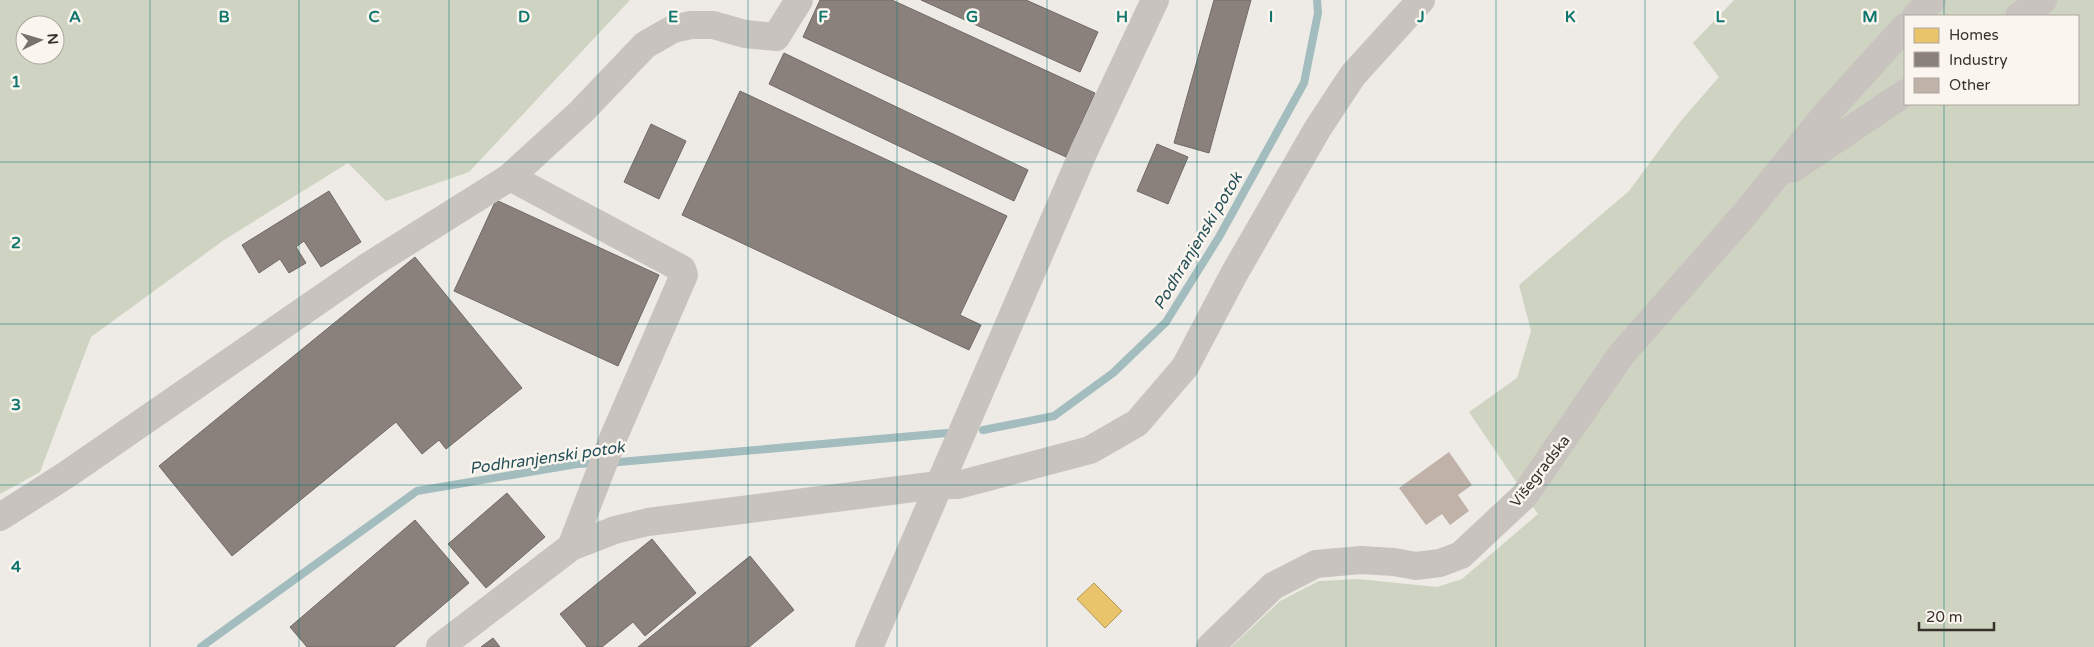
<svg xmlns="http://www.w3.org/2000/svg" width="2094" height="647" viewBox="0 0 2094 647" font-family="'Varela Round',sans-serif">
<style>
.green{fill:#ced4c1;fill-rule:evenodd}
.homes{fill:#e9c46a;stroke:#b49857}
.industry{fill:#8a817c;stroke:#726964}
.lines{fill:none;stroke-linecap:round;stroke-linejoin:round}
.stream{stroke:#a3bcbe;stroke-width:8}
.building{fill:#c0b2a9}
.minor{stroke:#c8c3be;stroke-width:28}
.grid{fill:none;stroke:#0f766e;stroke-width:1;stroke-opacity:0.55}
.labels{text-anchor:middle;dominant-baseline:central;stroke-width:5;stroke-linejoin:round;paint-order:stroke}
.street-label{font-size:15px;fill:#39312c;stroke:#faf5ee}
.water-label{font-size:16px;font-style:italic;fill:#245058;stroke:#faf5ee}
.grid-label{font-size:16px;text-anchor:middle;font-weight:bold;fill:#0f766e;stroke:#faf5ee;stroke-width:5;stroke-linejoin:round;paint-order:stroke}
</style>
<rect width="100%" height="100%" fill="#eeebe6"/>
<g class="green">
<path d="M0,0H630L469,172L386,201L348,163L224,240L91,337L40,472L0,494ZM25,25H55V55H25Z"/>
<path d="M1734,0H2094V647H1231L1280,601L1319,581L1358,579L1437,587L1462,579L1538,514L1469,412L1517,378L1531,331L1519,285L1629,191L1680,122L1719,77L1693,43ZM1905,16H2078V104H1905Z"/>
</g>
<polygon class="homes" points="1094,583 1122,611 1105,628 1077,599"/>
<g class="industry">
<polygon points="820,0 892,0 1095,93 1066,157 803,37"/>
<polygon points="921,0 1026,0 1098,32 1080,72"/>
<polygon points="1214,0 1251,0 1209,153 1174,143"/>
<polygon points="784,53 1028,170 1014,201 769,84"/>
<polygon points="740,91 1007,216 960,315 981,325 969,350 682,215"/>
<polygon points="651,124 686,141 659,199 624,182"/>
<polygon points="1157,144 1188,157 1168,204 1137,191"/>
<polygon points="329,191 361,242 321,267 304,241 296,247 306,263 289,273 280,259 259,273 242,245"/>
<polygon points="496,200 659,275 618,366 454,291"/>
<polygon points="415,257 522,388 446,449 439,440 422,454 396,422 232,556 159,466"/>
<polygon points="507,493 545,537 486,588 448,544"/>
<polygon points="415,520 469,583 394,647 307,647 290,627"/>
<polygon points="652,539 696,593 645,636 633,622 602,647 587,647 560,614"/>
<polygon points="750,556 794,610 749,647 638,647"/>
<polygon points="493,638 500,647 481,647"/>
</g>
<g class="lines">
<g class="stream">
<polyline points="983,430 1054,416 1113,373 1166,322 1219,237 1304,83 1318,13 1317,0"/>
<polyline points="608,463 947,433"/>
<polyline points="201,647 417,491 577,464 597,463"/>
</g>
</g>
<polygon class="building" points="1449,452 1472,485 1458,495 1469,511 1450,525 1442,514 1426,525 1399,488"/>
<g class="lines">
<g class="minor">
<polyline points="1916,16 1932,0"/>
<polyline points="2019,16 2043,0"/>
<polyline points="1792,169 1905,93"/>
<polyline points="510,177 581,112 645,45 673,29 691,25 713,25 745,34 776,37 799,0"/>
<polyline points="0,517 66,475 370,265 510,177 682,269 684,275 614,436 571,547"/>
<polyline points="440,647 571,547 615,530 648,522 938,485 958,485 1090,450 1137,423 1185,367 1234,274 1318,128 1353,75 1421,0"/>
<polyline points="869,647 1084,151 1155,0"/>
<polyline points="1210,647 1273,586 1316,564 1361,560 1394,562 1416,566 1440,563 1461,555 1524,496 1621,355 1744,215 1826,114 1905,27"/>
</g>
</g>
<path class="grid" d="M150,0V647M299,0V647M449,0V647M598,0V647M748,0V647M897,0V647M1047,0V647M1197,0V647M1346,0V647M1496,0V647M1645,0V647M1795,0V647M1944,0V16M1944,104V647M0,162H2094M0,324H2094M0,485H2094"/>
<g class="labels">
<g class="street-label">
<text transform="translate(1540 471) rotate(-52)">Višegradska</text>
</g>
<g class="water-label">
<text transform="translate(1198 241) rotate(-59)">Podhranjenski potok</text>
<text transform="translate(547 458) rotate(-8)">Podhranjenski potok</text>
</g>
</g>
<g class="grid-label">
<text x="75" y="22">A</text>
<text x="224" y="22">B</text>
<text x="374" y="22">C</text>
<text x="524" y="22">D</text>
<text x="673" y="22">E</text>
<text x="823" y="22">F</text>
<text x="972" y="22">G</text>
<text x="1122" y="22">H</text>
<text x="1271" y="22">I</text>
<text x="1421" y="22">J</text>
<text x="1570" y="22">K</text>
<text x="1720" y="22">L</text>
<text x="1870" y="22">M</text>
<text x="16" y="87">1</text>
<text x="16" y="248">2</text>
<text x="16" y="410">3</text>
<text x="16" y="572">4</text>
</g>
<rect x="1904" y="15" width="175" height="90" fill="#faf5ee" stroke="#ada7a0"/>
<rect x="1914" y="28" width="25" height="15" fill="#e9c46a" stroke="#ada7a0"/>
<text x="1949" y="40" font-size="15" fill="#39312c">Homes</text>
<rect x="1914" y="52" width="25" height="15" fill="#8a817c" stroke="#ada7a0"/>
<text x="1949" y="65" font-size="15" fill="#39312c">Industry</text>
<rect x="1914" y="78" width="25" height="15" fill="#c0b2a9" stroke="#ada7a0"/>
<text x="1949" y="90" font-size="15" fill="#39312c">Other</text>
<g transform="translate(40 40) rotate(85)"><circle r="24" fill="#faf5ee" stroke="#ada7a0"/>
<path d="M0-4L9 19L0 12L-9 19Z" fill="#78726d"/>
<text y="-8" font-size="14" font-weight="bold" text-anchor="middle" fill="#39312c">N</text>
</g>
<path d="M1919 622v8h75v-8" fill="none" stroke="#39312c" stroke-width="2.5"/>
<text x="1926" y="622" font-size="15" fill="#39312c" stroke="#faf5ee" stroke-width="4" paint-order="stroke">20 m</text>
</svg>
